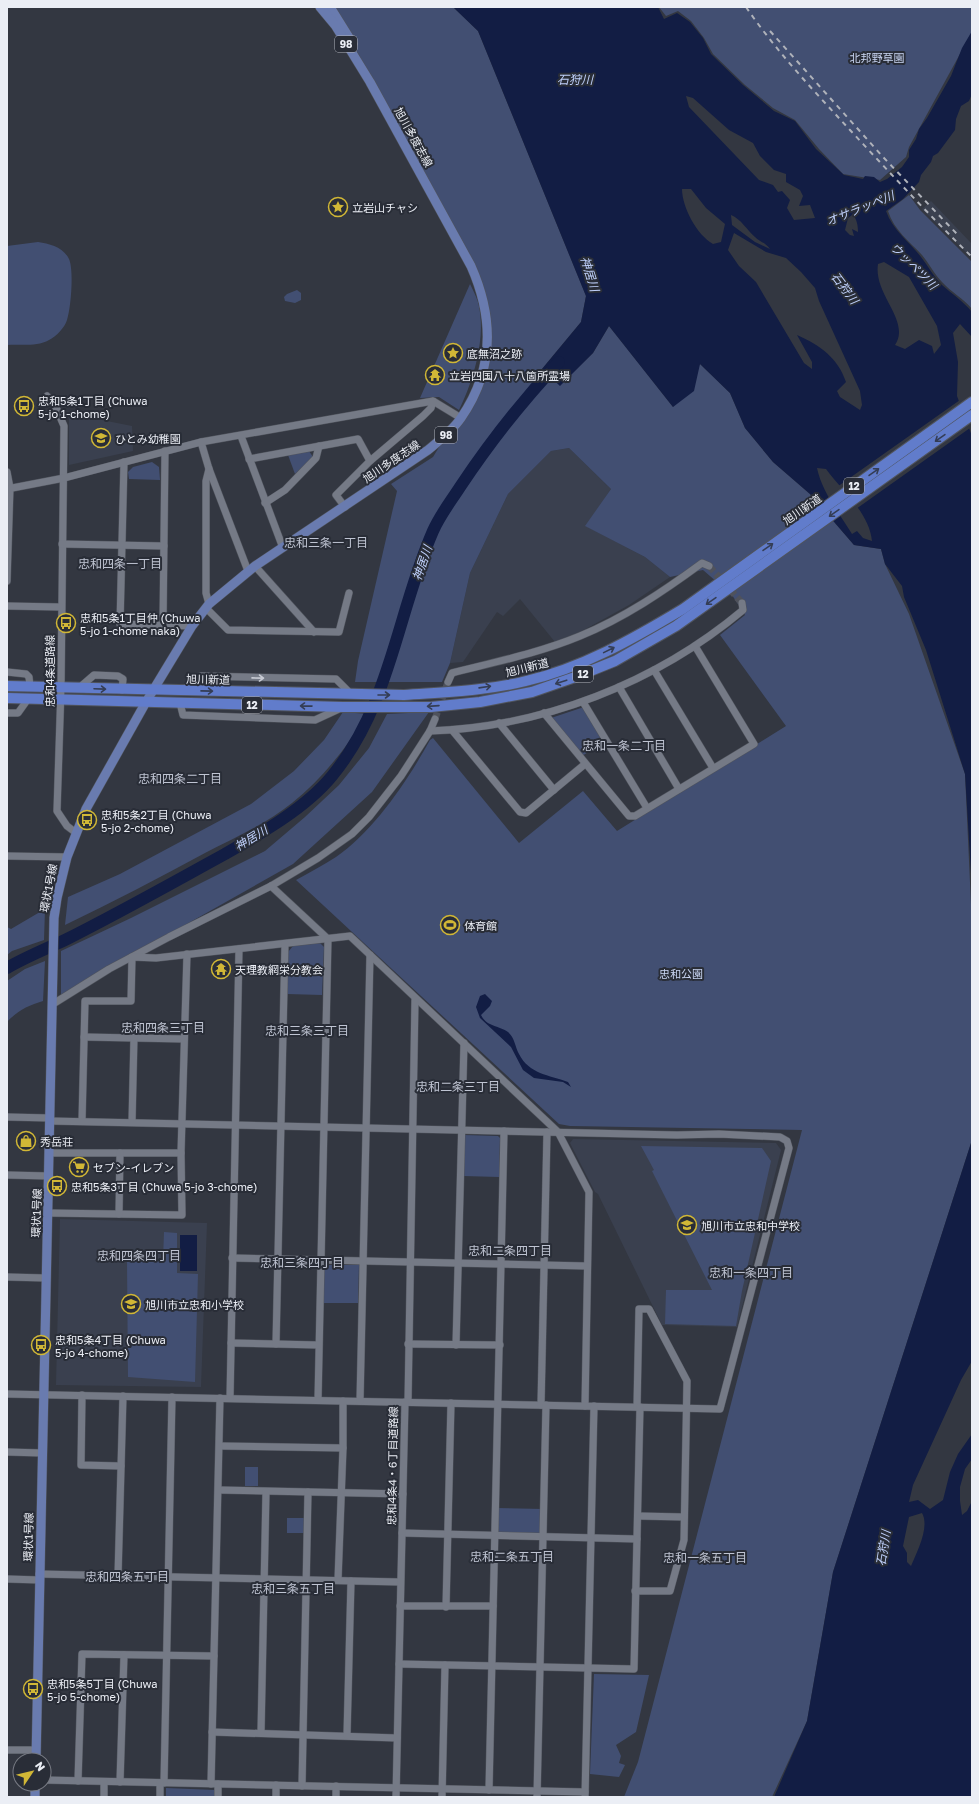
<svg xmlns="http://www.w3.org/2000/svg" width="979" height="1804" viewBox="0 0 979 1804" font-family="'Golos Text','Noto Sans JP',sans-serif">
<style>
.built{fill:#3a404f}
.green{fill:#424f72}
.water{fill:#121d44;fill-rule:evenodd}
.pier{fill:#333741}
.lines{fill:none;stroke-linecap:round;stroke-linejoin:round}
.river{stroke:#121d44;stroke-width:12}
.minor-tunnel{stroke:#4f525c;stroke-width:7;stroke-dasharray:7 3.5;stroke-linecap:butt}
.minor-casing{stroke:#50545d;stroke-width:8}
.major-casing{stroke:#50545d;stroke-width:10}
.highway-casing{stroke:#50545d;stroke-width:12}
.minor{stroke:#757a86;stroke-width:7}
.major{stroke:#697baf;stroke-width:9}
.highway{stroke:#617ccb;stroke-width:10}
.rail{stroke:#afb2ba;stroke-width:2;stroke-dasharray:5 5;stroke-linecap:butt}
.oneway{stroke:#343d55}
.oneway2{stroke:#c8cbd4}
.labels{text-anchor:middle;dominant-baseline:central;stroke-width:4;stroke-linejoin:round;paint-order:stroke}
.shield{fill:#292d37;stroke:#b1b4bc;stroke-width:1}
.shield-label{font-size:10px;font-weight:bold;fill:#ebeef5}
.park-label{font-size:11px;fill:#cad6f3;stroke:#292d37}
.street-label{font-size:11px;fill:#ebeef5;stroke:#292d37}
.poi-label{font-size:11px;fill:#ebeef5;stroke:#292d37;text-anchor:start}
.water-label{font-size:12px;font-style:italic;fill:#bfd0fb;stroke:#292d37}
.neighbourhood-label{font-size:12px;fill:#bfc4d2;stroke:#292d37}
</style>
<rect width="100%" height="100%" fill="#333741"/>
<g class="built">
<polygon points="931,201 972,244 972,258 922,209"/>
<polygon points="72,414 132,426 133,451 69,465 69,415"/>
<polygon points="569,448 611,489 586,526 645,557 670,577 629,605 573,636 555,642 520,599 503,616 497,612 463,662 450,663 470,573 508,494 551,451"/>
<polygon points="573,1139 776,1143 781,1150 737,1327 662,1325 598,1194 595,1192 570,1143"/>
<polygon points="60,1219 207,1223 201,1387 56,1385"/>
</g>
<g class="green">
<path d="M330,7H453L478,31L586,296L581,322L542,369L560,385L593,353L609,326L673,407L700,364L730,393L745,428L773,462L810,494L854,545L881,549L885,564L909,614L965,774L972,926L971,1143L833,1572L807,1721L772,1797H624L638,1762L802,1130L570,1126L559,1124L296,880C310,872 324,865 336,857C374,831 408,780 430,740L433,738L519,843L583,791L617,831L786,726L720,635L745,615L732,595L703,570L670,577L645,557L585,526L611,489L569,448L551,451L508,494L470,573L450,663L442,682H355L358,661L397,491L391,484L433,457L447,434L461,418L488,351L480,286L346,31Z"/>
<polygon points="659,7 972,7 972,32 909,147 906,157 880,180 843,174 819,149 795,120 773,108 745,85 713,54 704,38 691,21 678,11 666,16"/>
<path d="M909,195L920,210L972,262V309C963,298 951,292 942,282C934,274 929,263 922,255C909,241 894,230 888,211Z"/>
<path d="M38,242C50,244 63,247 69,259C74,270 71,308 67,320C65,327 56,337 49,340C37,347 20,344 7,345V246Z"/>
<path d="M470,284C473,290 476,296 478,302C487,335 474,380 459,410L439,397L420,398Z"/>
<polygon points="297,290 301,293 301,300 295,303 285,301 284,297 287,294"/>
<polygon points="309,451 313,457 295,474 288,455"/>
<polygon points="152,462 159,467 160,480 129,479 128,472 133,467"/>
<polygon points="584,707 604,742 582,756 551,718"/>
<path d="M343,712L368,714C346,748 323,778 292,803C266,824 234,838 205,853C159,878 113,902 65,925L68,897L120,874L251,804L294,771L324,740Z"/>
<polygon points="429,712 372,792 293,864 61,995 61,951 131,918 265,851 305,817 339,785 369,748 387,714"/>
<polygon points="45,909 44,940 12,951 7,955 7,927 11,929"/>
<polygon points="320,943 324,947 322,995 287,994 288,952 293,946"/>
<path d="M45,961L43,1001C29,1005 17,1011 7,1022V981L25,969Z"/>
<polygon points="464,1135 498,1136 500,1138 499,1177 463,1176"/>
<polygon points="641,1146 762,1148 771,1161 742,1291 736,1326 665,1324 666,1290 712,1290 652,1171 654,1170"/>
<polygon points="164,1232 177,1233 177,1273 198,1274 195,1382 128,1377 127,1261 163,1261"/>
<polygon points="324,1265 359,1265 358,1303 323,1303"/>
<rect x="245" y="1467" width="13" height="19"/>
<polygon points="495,1508 543,1509 543,1537 494,1536"/>
<rect x="287" y="1518" width="17" height="15"/>
<polygon points="594,1674 649,1675 636,1732 616,1745 621,1756 619,1763 625,1765 619,1777 590,1774"/>
<polygon points="166,1788 215,1790 214,1797 166,1797"/>
</g>
<g class="water">
<path d="M453,7H658L664,19L677,13L690,22L703,38L711,54L743,85L774,111L795,121L816,149L844,175L863,179L865,176L874,177L880,182L887,179L902,167L909,157V150L916,139L919,129L927,118L951,76L962,48L972,31V94L969,101L961,106L956,119L955,130L938,153L933,156L931,162L921,175L919,182L903,199L886,211C893,231 909,241 921,257C928,266 934,277 942,285C952,294 963,301 972,312V337L960,324L953,333L958,362L957,396L972,436V890L965,774L926,650L904,597L902,586L885,564L881,549L854,545L810,494L773,462L745,428L730,393L700,364L694,391L673,407L609,326L593,353L560,386L542,369L581,322L586,296L478,31ZM686,96L693,98L729,130L753,143L760,156L774,170L786,174V182L800,190L803,196L799,206L810,205L815,218L794,220L787,208L790,200L782,191L778,192L773,185L759,180L689,107ZM682,189H691L706,208L725,224L721,242L713,244C697,235 682,207 682,189ZM731,215C741,219 747,230 755,237C760,242 766,243 770,249L755,242L732,225ZM852,215C857,218 858,226 858,232L852,229L854,236L850,235L845,230L848,218ZM734,233L766,252L786,258L801,272L815,288L819,301L860,391L862,405L860,410L840,397L837,391L846,382C838,358 820,345 797,335L812,362V369L804,363L756,282L739,266L728,250ZM884,262L909,277L937,326L941,345L934,354L932,346L919,340L905,349L895,345C897,342 899,337 899,333C900,312 874,290 878,264ZM817,468L826,469C842,491 869,512 872,541L863,538L857,531L852,534C839,513 822,492 817,468Z"/>
<path d="M485,994L492,1001L490,1006L481,1015C487,1027 498,1025 508,1032C515,1038 515,1047 519,1054C529,1074 549,1075 568,1082L571,1087L563,1082L534,1078L523,1070L511,1047L480,1018L476,1007L480,996Z"/>
<path d="M972,1133V1361L961,1380L913,1485L909,1502L918,1500L930,1509L943,1500L950,1472L958,1454L972,1434V1459L965,1469L960,1487V1501L962,1515L967,1511L972,1501V1797H774L807,1721L833,1572L971,1143ZM922,1513C930,1527 917,1552 911,1566L907,1562V1553L903,1546L909,1517Z"/>
<rect x="180" y="1235" width="17" height="36"/>
</g>
<polygon class="pier" points="960,400 970,428 856,509 837,487"/>
<g class="lines">
<path class="river" d="M7,968C26,957 46,949 65,940C119,913 172,883 225,854C260,834 306,808 332,776C391,704 397,613 433,531C440,515 451,501 460,487C490,442 522,401 559,362"/>
<g class="minor-tunnel">
<polyline points="709,566 742,603"/>
<polyline points="435,719 448,682"/>
</g>
<defs>
<g id="minor">
<polyline points="47,396 55,405 64,426 61,688 57,811 67,826 75,832"/>
<polyline points="241,436 283,548"/>
<polyline points="201,442 209,469 248,571"/>
<polyline points="249,459 358,439 370,461"/>
<polyline points="124,462 120,624 192,626"/>
<polyline points="209,469 206,481 206,593 209,604"/>
<polyline points="7,472 10,488 7,581"/>
<polyline points="7,489 64,478 201,442 433,401 461,418"/>
<polyline points="265,503 285,490 316,458 319,446"/>
<polyline points="345,507 336,495 370,461 423,416 431,408 433,401"/>
<polyline points="62,544 164,546"/>
<polyline points="255,566 314,632"/>
<polyline points="7,606 60,607"/>
<polyline points="206,608 228,630 339,632 349,593"/>
<polyline points="163,625 165,451"/>
<polyline points="654,670 713,768"/>
<polyline points="7,672 26,674 29,677 30,686"/>
<path d="M448,682L452,673C495,662 539,653 580,636C624,618 664,591 702,563L709,566"/>
<polyline points="619,687 679,789"/>
<polyline points="79,688 94,675 118,676 123,679 122,690"/>
<polyline points="182,691 201,676 336,679 351,694"/>
<polyline points="583,702 647,808"/>
<polyline points="180,703 183,715 315,720 341,708"/>
<polyline points="7,713 18,713 28,699"/>
<polyline points="544,713 629,816 635,816 754,744 695,646"/>
<polyline points="499,723 554,790"/>
<polyline points="452,730 520,812 526,813 585,764"/>
<path d="M430,731C543,727 656,683 743,610L742,603"/>
<polyline points="7,856 67,857"/>
<polyline points="271,886 328,939 318,1400"/>
<polyline points="53,1004 109,969 169,937 271,886 318,858 352,834 369,817 401,776 430,731 435,719"/>
<polyline points="84,1037 184,1039"/>
<polyline points="7,1117 50,1118"/>
<polyline points="82,1121 85,1001 131,1001 132,957 156,958 350,936 558,1132 589,1192 585,1406"/>
<polyline points="132,1122 134,1037"/>
<polyline points="50,1153 181,1153"/>
<polyline points="7,1175 49,1176"/>
<polyline points="48,1213 182,1215 181,1153 187,954"/>
<polyline points="119,1214 120,1153"/>
<polyline points="232,1258 587,1266"/>
<polyline points="7,1277 46,1278"/>
<polyline points="231,1343 318,1345"/>
<polyline points="276,1344 285,944"/>
<polyline points="408,1344 500,1345"/>
<polyline points="456,1345 464,1043"/>
<polyline points="7,1394 720,1409 789,1148 787,1141 780,1137 719,1134 677,1135 50,1121"/>
<polyline points="82,1395 81,1465 121,1466"/>
<polyline points="230,1398 239,949"/>
<polyline points="360,1401 370,955"/>
<polyline points="408,1402 415,1000"/>
<polyline points="541,1405 547,1132"/>
<polyline points="220,1446 343,1448"/>
<polyline points="7,1452 42,1453"/>
<polyline points="219,1490 403,1494"/>
<polyline points="638,1516 684,1517"/>
<polyline points="402,1533 637,1539"/>
<polyline points="39,1574 400,1582"/>
<polyline points="118,1576 123,1396"/>
<polyline points="7,1579 40,1580"/>
<polyline points="338,1580 343,1448 343,1401"/>
<polyline points="635,1591 670,1591 684,1540 687,1381 649,1309 639,1309 637,1407"/>
<polyline points="400,1606 493,1606"/>
<polyline points="446,1607 451,1403"/>
<polyline points="399,1664 634,1669 640,1407"/>
<polyline points="212,1732 397,1738"/>
<polyline points="261,1733 266,1492"/>
<polyline points="347,1735 351,1581"/>
<polyline points="7,1750 36,1750"/>
<polyline points="44,1780 585,1792"/>
<polyline points="78,1781 82,1654 214,1656"/>
<polyline points="120,1782 124,1655"/>
<polyline points="164,1783 172,1397"/>
<polyline points="211,1784 220,1398"/>
<polyline points="302,1786 308,1492"/>
<polyline points="489,1790 504,1131"/>
<polyline points="104,1797 104,1782"/>
<polyline points="160,1797 160,1783"/>
<polyline points="218,1797 218,1784"/>
<polyline points="276,1797 276,1785"/>
<polyline points="336,1797 336,1786"/>
<polyline points="396,1797 405,1402"/>
<polyline points="442,1797 445,1665"/>
<polyline points="537,1797 546,1405"/>
<polyline points="585,1797 594,1406"/>
</g>
<g id="major">
<polyline points="330,7 353,44"/>
<path d="M36,1760L54,918L57,898L67,857L86,809L146,702L192,626L209,604L255,566L428,450C440,440 453,430 461,418C495,369 494,318 471,266L370,82L335,25L320,7"/>
<polyline points="35,1797 35,1784"/>
</g>
<g id="highway">
<path d="M7,686L404,695C445,692 486,691 526,681C582,668 633,639 683,609L972,402"/>
<polyline points="7,698 343,707 431,707 480,702 532,692 578,676 615,661 676,626 972,415"/>
</g>
</defs>
<use href="#minor" class="minor-casing"/>
<use href="#major" class="major-casing"/>
<use href="#highway" class="highway-casing"/>
<use href="#minor" class="minor"/>
<use href="#major" class="major"/>
<use href="#highway" class="highway"/>
<g class="rail">
<path d="M746,7C776,51 814,91 850,130C890,173 930,216 972,257"/>
<polyline points="770,31 883,157 957,234"/>
</g>
</g>
<defs><path id="oneway-shaft" d="M-6 0H5M1.5-3L5.5 0L1.5 3" fill="none" stroke-width="1.6" stroke-linecap="round" stroke-linejoin="round"/></defs>
<g class="oneway">
<use href="#oneway-shaft" transform="translate(940 438) rotate(145)"/>
<use href="#oneway-shaft" transform="translate(874 472) rotate(-35)"/>
<use href="#oneway-shaft" transform="translate(834 513) rotate(145)"/>
<use href="#oneway-shaft" transform="translate(768 547) rotate(-35)"/>
<use href="#oneway-shaft" transform="translate(711 601) rotate(145)"/>
<use href="#oneway-shaft" transform="translate(609 650) rotate(-26)"/>
<use href="#oneway-shaft" transform="translate(561 682) rotate(162)"/>
<use href="#oneway-shaft" transform="translate(485 687) rotate(-8)"/>
<use href="#oneway-shaft" transform="translate(100 689) rotate(2)"/>
<use href="#oneway-shaft" transform="translate(207 691) rotate(1)"/>
<use href="#oneway-shaft" transform="translate(384 695)"/>
<use href="#oneway-shaft" transform="translate(306 706) rotate(-179)"/>
<use href="#oneway-shaft" transform="translate(433 706) rotate(176)"/>
</g>
<use class="oneway2" href="#oneway-shaft" transform="translate(258 678) rotate(1)"/>
<defs>
<symbol id="sight-ring" viewBox="-11 -11 22 22"><circle r="9.5" fill="#292d37" stroke="#d1b736" stroke-width="1.5"/><path d="M0-6L1.8-2.2L6-1.7L2.9 1.2L3.7 5.4L0 3.3L-3.7 5.4L-2.9 1.2L-6-1.7L-1.8-2.2Z" fill="#d1b736"/></symbol>
<symbol id="temple-ring" viewBox="-11 -11 22 22"><circle r="9.5" fill="#292d37" stroke="#d1b736" stroke-width="1.5"/><path d="M0-6L5-2H3V0L6.5 2.5H4V6H1.5V3h-3V6H-4V2.5H-6.5L-3 0V-2H-5Z" fill="#d1b736"/></symbol>
<symbol id="bus-ring" viewBox="-11 -11 22 22"><circle r="9.5" fill="#292d37" stroke="#d1b736" stroke-width="1.5"/><path d="M-5-6H5V4H4V6H2V4H-2V6H-4V4H-5ZM-3.5-4V0h7V-4ZM-3.5 1.2v1.5H-2V1.2ZM2 1.2v1.5H3.5V1.2Z" fill="#d1b736"/></symbol>
<symbol id="school-ring" viewBox="-11 -11 22 22"><circle r="9.5" fill="#292d37" stroke="#d1b736" stroke-width="1.5"/><path d="M0-5L7-2L0 1L-7-2ZM-4 1L0 2.5L4 1V4Q0 6-4 4Z" fill="#d1b736"/></symbol>
<symbol id="stadium-ring" viewBox="-11 -11 22 22"><circle r="9.5" fill="#292d37" stroke="#d1b736" stroke-width="1.5"/><path d="M0-5a6.5 5 0 1 0 0 10a6.5 5 0 1 0 0-10ZM-3.5-1.8h7v3.6h-7Z" fill="#d1b736"/></symbol>
<symbol id="shop-ring" viewBox="-11 -11 22 22"><circle r="9.5" fill="#292d37" stroke="#d1b736" stroke-width="1.5"/><path d="M-5-2.5h2.3a2.7 3.5 0 0 1 5.4 0H5L5.5 6h-11ZM-1.5-2.5h3a1.5 2.3 0 0 0-3 0Z" fill="#d1b736"/></symbol>
<symbol id="supermarket-ring" viewBox="-11 -11 22 22"><circle r="9.5" fill="#292d37" stroke="#d1b736" stroke-width="1.5"/><path d="M-6-5.5h2.5l.6 2H6L4.5 2H-2.5L-4.4-4H-6ZM-1.5 3.2a1.3 1.3 0 1 0 .1 0ZM3 3.2a1.3 1.3 0 1 0 .1 0Z" fill="#d1b736"/></symbol>
</defs>
<g fill-rule="evenodd">
<use href="#sight-ring" x="327" y="196" width="22" height="22"/>
<use href="#sight-ring" x="442" y="342" width="22" height="22"/>
<use href="#temple-ring" x="424" y="364" width="22" height="22"/>
<use href="#bus-ring" x="13" y="395" width="22" height="22"/>
<use href="#school-ring" x="90" y="427" width="22" height="22"/>
<use href="#bus-ring" x="55" y="612" width="22" height="22"/>
<use href="#bus-ring" x="76" y="809" width="22" height="22"/>
<use href="#stadium-ring" x="439" y="914" width="22" height="22"/>
<use href="#temple-ring" x="210" y="958" width="22" height="22"/>
<use href="#shop-ring" x="15" y="1130" width="22" height="22"/>
<use href="#supermarket-ring" x="68" y="1156" width="22" height="22"/>
<use href="#bus-ring" x="46" y="1175" width="22" height="22"/>
<use href="#school-ring" x="676" y="1214" width="22" height="22"/>
<use href="#school-ring" x="120" y="1293" width="22" height="22"/>
<use href="#bus-ring" x="30" y="1334" width="22" height="22"/>
<use href="#bus-ring" x="22" y="1678" width="22" height="22"/>
</g>
<g class="labels">
<g class="shield">
<rect x="335" y="36" width="22" height="16" rx="3"/>
<rect x="435" y="427" width="22" height="16" rx="3"/>
<rect x="844" y="478" width="20" height="16" rx="3"/>
<rect x="573" y="666" width="20" height="16" rx="3"/>
<rect x="242" y="697" width="20" height="16" rx="3"/>
</g>
<g class="shield-label">
<text x="346" y="44">98</text>
<text x="446" y="435">98</text>
<text x="854" y="486">12</text>
<text x="583" y="674">12</text>
<text x="252" y="705">12</text>
</g>
<g class="park-label">
<text x="877" y="57">北邦野草園</text>
<text x="681" y="973">忠和公園</text>
</g>
<g class="street-label">
<text transform="translate(414 137) rotate(61)">旭川多度志線</text>
<text transform="translate(391 461) rotate(-34)">旭川多度志線</text>
<text transform="translate(802 509) rotate(-35)">旭川新道</text>
<text transform="translate(527 667) rotate(-14)">旭川新道</text>
<text transform="translate(49 671) rotate(-90)">忠和4条道路線</text>
<text transform="translate(208 679) rotate(1)">旭川新道</text>
<text transform="translate(48 888) rotate(-79)">環状1号線</text>
<text transform="translate(36 1213) rotate(-88)">環状1号線</text>
<text transform="translate(392 1466) rotate(-89)">忠和4条4・6丁目道路線</text>
<text transform="translate(28 1537) rotate(-89)">環状1号線</text>
</g>
<g class="poi-label">
<text x="352" y="207">立岩山チャシ</text>
<text x="467" y="353">底無沼之跡</text>
<text x="449" y="375">立岩四国八十八箇所霊場</text>
<text x="38" y="400">忠和5条1丁目 (Chuwa<tspan x="38" dy="13">5-jo 1-chome)</tspan></text>
<text x="115" y="438">ひとみ幼稚園</text>
<text x="80" y="617">忠和5条1丁目仲 (Chuwa<tspan x="80" dy="13">5-jo 1-chome naka)</tspan></text>
<text x="101" y="814">忠和5条2丁目 (Chuwa<tspan x="101" dy="13">5-jo 2-chome)</tspan></text>
<text x="464" y="925">体育館</text>
<text x="235" y="969">天理教網栄分教会</text>
<text x="40" y="1141">秀岳荘</text>
<text x="93" y="1167">セブン-イレブン</text>
<text x="71" y="1186">忠和5条3丁目 (Chuwa 5-jo 3-chome)</text>
<text x="701" y="1225">旭川市立忠和中学校</text>
<text x="145" y="1304">旭川市立忠和小学校</text>
<text x="55" y="1339">忠和5条4丁目 (Chuwa<tspan x="55" dy="13">5-jo 4-chome)</tspan></text>
<text x="47" y="1683">忠和5条5丁目 (Chuwa<tspan x="47" dy="13">5-jo 5-chome)</tspan></text>
</g>
<g class="water-label">
<text x="575" y="79">石狩川</text>
<text transform="translate(860 208) rotate(-22)">オサラッペ川</text>
<text transform="translate(914 266) rotate(45)">ウッペツ川</text>
<text transform="translate(590 274) rotate(73)">神居川</text>
<text transform="translate(845 288) rotate(53)">石狩川</text>
<text transform="translate(422 563) rotate(-71)">神居川</text>
<text transform="translate(251 838) rotate(-32)">神居川</text>
<text transform="translate(883 1548) rotate(-81)">石狩川</text>
</g>
<g class="neighbourhood-label">
<text x="326" y="542">忠和三条一丁目</text>
<text x="120" y="563">忠和四条一丁目</text>
<text x="624" y="745">忠和一条二丁目</text>
<text x="180" y="778">忠和四条二丁目</text>
<text x="163" y="1027">忠和四条三丁目</text>
<text x="307" y="1030">忠和三条三丁目</text>
<text x="458" y="1086">忠和二条三丁目</text>
<text x="510" y="1250">忠和二条四丁目</text>
<text x="139" y="1255">忠和四条四丁目</text>
<text x="302" y="1262">忠和三条四丁目</text>
<text x="751" y="1272">忠和一条四丁目</text>
<text x="512" y="1556">忠和二条五丁目</text>
<text x="705" y="1557">忠和一条五丁目</text>
<text x="127" y="1576">忠和四条五丁目</text>
<text x="293" y="1588">忠和三条五丁目</text>
</g>
</g>
<rect width="979" height="1804" fill="none" stroke="#ebeef5" stroke-width="16"/>
<g transform="translate(32 1772) rotate(55)"><circle r="19" fill="#292d37" stroke="#777a83"/>
<path d="M0-3L7 15L0 10L-7 15Z" fill="#d1b736"/>
<text y="-6" font-size="11" font-weight="bold" text-anchor="middle" fill="#ebeef5">N</text>
</g>
</svg>
